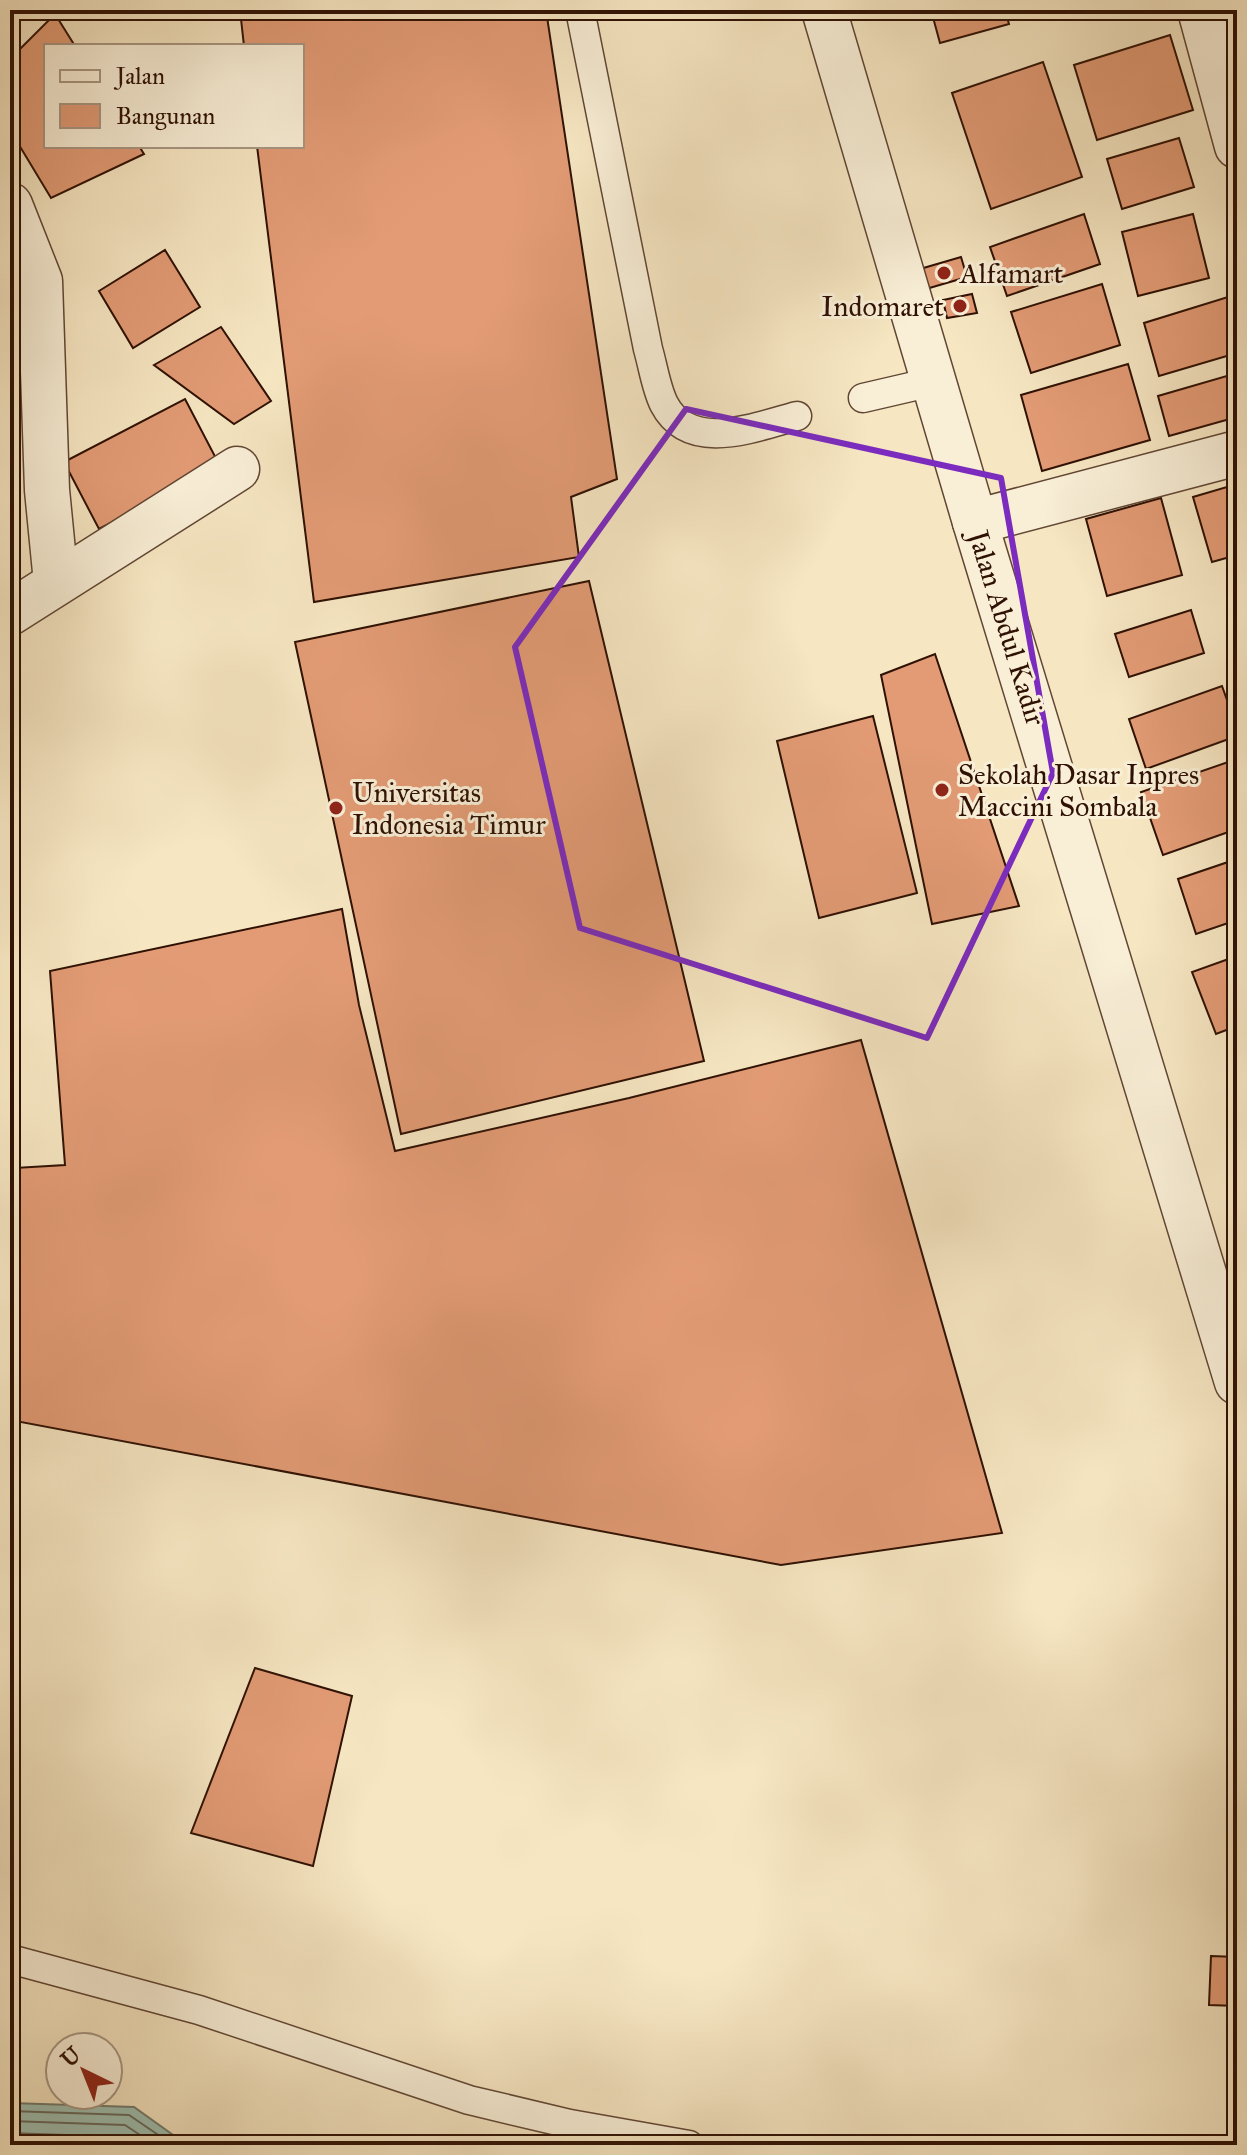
<svg xmlns="http://www.w3.org/2000/svg" width="1247" height="2155" viewBox="0 0 1247 2155" font-family="'IM FELL Great Primer',serif">
<style>
.water{fill:#9dc0b2;stroke:#717a6c;stroke-width:2}
.lines{fill:none;stroke-linecap:round;stroke-linejoin:round}
.shore{stroke:#66685b;stroke-width:2}
.building{fill:#e29b75;stroke:#2f1104;stroke-width:2}
.lane-casing{stroke:#614634;stroke-width:31}
.street-casing{stroke:#614634;stroke-width:47}
.lane{stroke:#f9efd7;stroke-width:28}
.street{stroke:#f9efd7;stroke-width:44}
.marked{fill:none;stroke:#7b2cbf;stroke-width:6;stroke-linejoin:round}
.poi-dot{fill:#8f2418;stroke:#f9efd7;stroke-width:3}
.labels{text-anchor:middle;dominant-baseline:central;stroke-width:6;stroke-linejoin:round;paint-order:stroke}
.poi-label{font-size:28px;fill:#2f1104;stroke:#f9efd7;text-anchor:start}
.street-label{font-size:28px;fill:#2f1104;stroke:#f9efd7}
</style>
<rect width="100%" height="100%" fill="#f6e6c2"/>
<filter id="stains"><feTurbulence type="fractalNoise" baseFrequency=".0025" numOctaves="4"/><feColorMatrix values="0 0 0 0 .2 0 0 0 0 .09 0 0 0 0 .02 0 0 0 .5 -.17"/></filter>
<radialGradient id="worn" r=".72"><stop offset=".6" stop-color="#630" stop-opacity="0"/><stop offset="1" stop-color="#630" stop-opacity=".3"/></radialGradient>
<polygon class="water" points="10,2103 134,2107 187,2145 10,2145"/>
<g class="lines">
<g class="shore">
<polyline points="10,2111 129,2115 173,2145"/>
<polyline points="10,2121 125,2125 155,2145"/>
<polyline points="10,2133 121,2137 134,2145"/>
</g>
</g>
<g class="building">
<polygon points="240,10 546,10 617,479 571,497 579,557 314,602 257,146 302,146 302,46 244,46"/>
<polygon points="931,10 1005,10 1009,24 940,43"/>
<polygon points="55,14 75,46 46,46 46,146 139,146 144,154 51,198 10,130 10,59"/>
<polygon points="1170,35 1193,110 1097,140 1074,65"/>
<polygon points="1043,62 1082,177 991,209 952,93"/>
<polygon points="1179,138 1194,187 1122,209 1107,159"/>
<polygon points="1084,214 1100,264 1007,296 990,247"/>
<polygon points="1193,214 1209,278 1138,296 1122,232"/>
<polygon points="165,250 200,307 133,348 99,291"/>
<polygon points="961,257 967,277 926,289 920,269"/>
<polygon points="10,278 18,304 10,308"/>
<polygon points="1102,284 1120,345 1031,373 1011,312"/>
<polygon points="972,294 977,313 947,318 943,300"/>
<polygon points="1228,297 1237,327 1237,353 1159,376 1144,323"/>
<polygon points="221,327 271,401 234,424 154,365"/>
<polygon points="1128,364 1150,440 1042,471 1021,395"/>
<polygon points="1237,373 1237,417 1169,436 1158,396"/>
<polygon points="185,399 220,466 99,529 64,462"/>
<polygon points="1237,484 1237,555 1212,562 1193,497"/>
<polygon points="1161,498 1182,575 1107,596 1086,519"/>
<polygon points="589,581 704,1061 401,1134 295,642"/>
<polygon points="1191,610 1204,653 1129,677 1115,634"/>
<polygon points="935,654 1019,906 932,924 881,675"/>
<polygon points="1222,686 1237,728 1237,736 1146,769 1129,719"/>
<polygon points="873,716 917,893 819,918 777,741"/>
<polygon points="1237,759 1237,829 1163,855 1141,792"/>
<polygon points="1237,859 1237,920 1196,934 1178,879"/>
<polygon points="342,909 359,1005 395,1151 629,1098 861,1040 1002,1533 781,1565 10,1420 10,1135 15,1168 65,1165 50,971"/>
<polygon points="1237,956 1237,1026 1216,1034 1192,972"/>
<polygon points="255,1668 352,1696 313,1866 191,1833"/>
<polygon points="1211,1956 1237,1957 1237,2006 1209,2005"/>
</g>
<g class="lines">
<defs>
<g id="lane">
<path d="M580,10L648,349C653,366 656,388 664,404C690,454 755,427 797,416"/>
<polyline points="863,398 932,382"/>
<polyline points="10,1959 199,2010 469,2100 570,2124 689,2145"/>
</g>
<g id="street">
<polyline points="824,10 975,522 1237,1382"/>
<polyline points="1200,10 1237,146"/>
<polyline points="10,205 40,281 47,490 56,582"/>
<polyline points="975,522 1237,453"/>
<polyline points="10,613 237,469"/>
</g>
</defs>
<use href="#lane" class="lane-casing"/>
<use href="#street" class="street-casing"/>
<use href="#lane" class="lane"/>
<use href="#street" class="street"/>
</g>
<path class="marked" d="M686,409L1001,478L1053,773L927,1038L580,928L515,647Z"/>
<g class="poi-dot">
<circle cx="944" cy="273" r="8"/>
<circle cx="960" cy="306" r="8"/>
<circle cx="942" cy="790" r="8"/>
<circle cx="336" cy="808" r="8"/>
</g>
<g class="labels">
<g class="poi-label">
<text x="960" y="273">Alfamart</text>
<text x="944" y="306" text-anchor="end">Indomaret</text>
<text x="958" y="774">Sekolah Dasar Inpres<tspan x="958" dy="32">Maccini Sombala</tspan></text>
<text x="352" y="792">Universitas<tspan x="352" dy="32">Indonesia Timur</tspan></text>
</g>
<g class="street-label">
<text transform="translate(1007 628) rotate(73)">Jalan Abdul Kadir</text>
</g>
</g>
<rect width="1247" height="2155" fill="none" stroke="#f6e6c2" stroke-width="40"/>
<rect x="12" y="12" width="1223" height="2131" fill="none" stroke="#2f1104" stroke-width="4"/>
<rect x="20" y="20" width="1207" height="2115" fill="none" stroke="#2f1104" stroke-width="2"/>
<rect x="44" y="44" width="260" height="104" fill="#f9efd7" stroke="#a89683" stroke-width="2"/>
<rect x="60" y="70" width="40" height="12" fill="#f9efd7" stroke="#a89683" stroke-width="2"/>
<text x="116" y="84" font-size="24" fill="#2f1104">Jalan</text>
<rect x="60" y="104" width="40" height="24" fill="#e29b75" stroke="#a89683" stroke-width="2"/>
<text x="116" y="124" font-size="24" fill="#2f1104">Bangunan</text>
<g transform="translate(84 2071) rotate(317)"><circle r="38" fill="#f9efd7" stroke="#a89683" stroke-width="2"/>
<path d="M0-6L14 30L0 20L-14 30Z" fill="#8f2418"/>
<text y="-12" font-size="22" font-weight="bold" text-anchor="middle" fill="#2f1104">U</text>
</g>
<rect width="100%" height="100%" filter="url(#stains)"/>
<rect width="100%" height="100%" fill="url(#worn)"/>
</svg>
